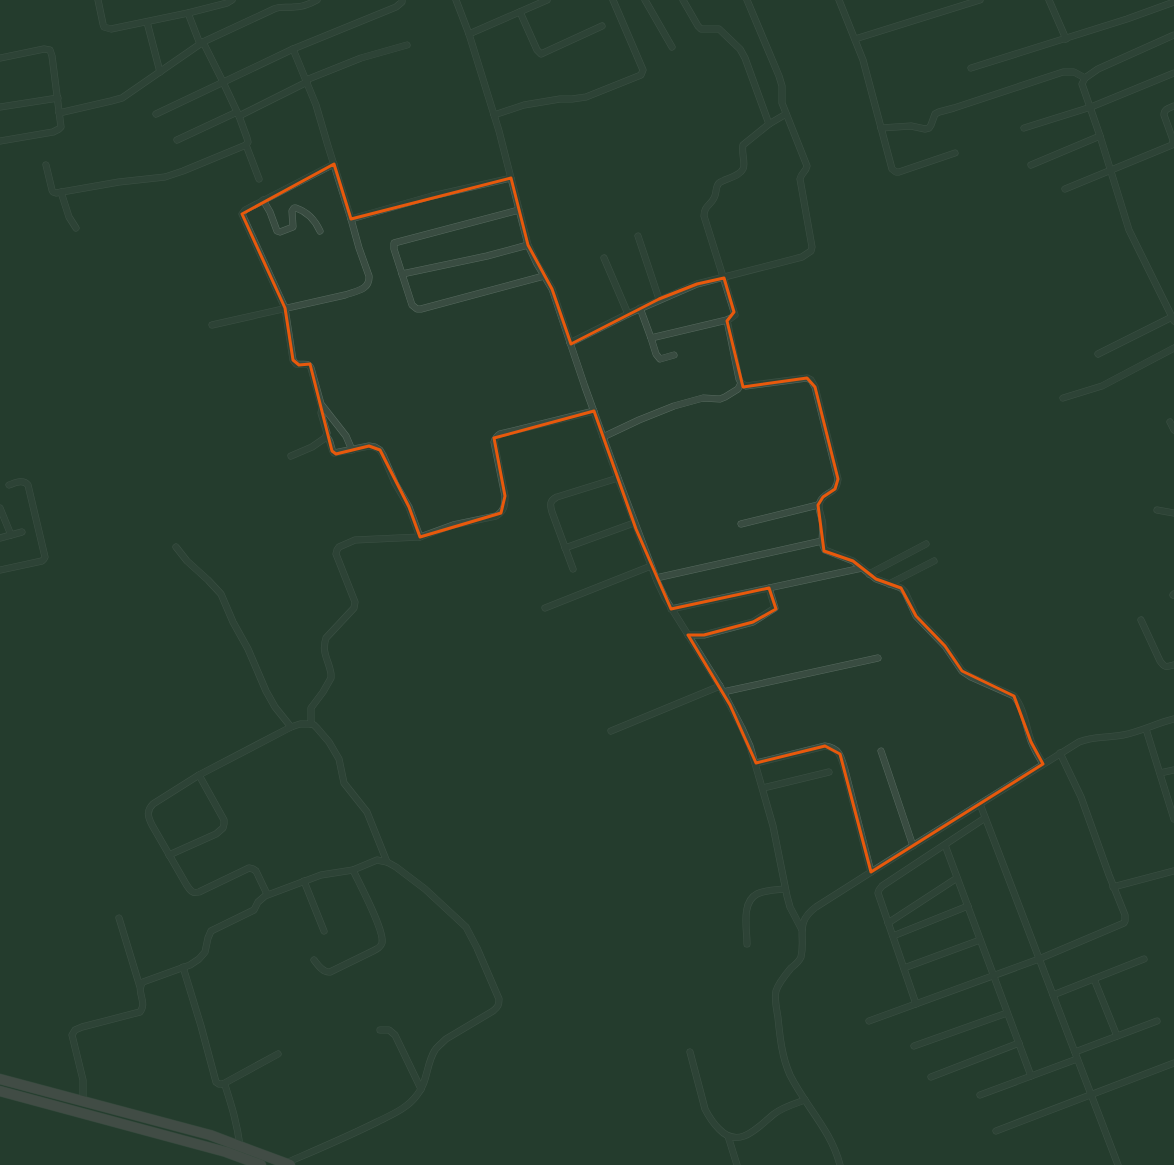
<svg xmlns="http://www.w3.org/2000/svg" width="1174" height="1165" viewBox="0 0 1174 1165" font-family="'Open Sans',sans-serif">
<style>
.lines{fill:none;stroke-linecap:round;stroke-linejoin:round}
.minor-casing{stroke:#576a5f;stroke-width:7}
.trunk-casing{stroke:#44574c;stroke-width:11}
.minor{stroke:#394c41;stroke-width:6}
.trunk{stroke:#646162;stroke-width:10}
.marked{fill:none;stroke:#e8590c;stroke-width:3;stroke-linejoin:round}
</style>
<rect width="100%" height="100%" fill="#253c2e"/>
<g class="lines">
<defs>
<g id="minor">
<polyline points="98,0 103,24 104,27 111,29 188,13 227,3 232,0"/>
<polyline points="456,0 469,34 499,131 528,245 537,264 552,289 585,387 618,478 657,581 665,598 720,686 742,728 750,746 773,826 787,896 790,907 802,930"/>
<polyline points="645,0 672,47"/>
<polyline points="683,0 698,26 701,29 719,29 740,49 745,58 769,124"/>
<polyline points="839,0 863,60 892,169 896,172 899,172 955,153"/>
<polyline points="1049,0 1066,39"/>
<polyline points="520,12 537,50 541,54 602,26"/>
<polyline points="188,13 200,44"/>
<polyline points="147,22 160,72"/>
<polyline points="469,34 547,0"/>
<polyline points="1174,35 1098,69 1085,78 1082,84 1100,136 1129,230 1174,321"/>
<polyline points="855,39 980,0"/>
<polyline points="0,58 44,49 50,50 52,56 61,127 59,129 53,132 0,141"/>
<polyline points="971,68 1127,19 1174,2"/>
<polyline points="306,80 361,58 407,45"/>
<polyline points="0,107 58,98"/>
<path d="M59,113L111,101L122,98L203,42L274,9C281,6 287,8 294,7C302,7 310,4 317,0"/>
<polyline points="156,114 293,49 396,7 402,2 402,0"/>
<polyline points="494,115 524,105 560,99 572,99 586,97 641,75 643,70 613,0"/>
<polyline points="239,116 307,82"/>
<polyline points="881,128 911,126 925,129 929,128 931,125 935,114 939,112 954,108 1063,72 1074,72 1085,78"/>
<polyline points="1024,128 1091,107 1174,73"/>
<polyline points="177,140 237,112"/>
<polyline points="246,145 259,179"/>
<path d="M334,164L245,210L242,214L285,308L293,360L296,364C302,365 308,362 311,368L321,404L346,436L352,450"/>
<polyline points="46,165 52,190 53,192 56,193 119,182 165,177 183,171 246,145 248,142 247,138 239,116 223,82 203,42"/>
<polyline points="1031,165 1100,136"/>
<path d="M1065,189L1172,145L1173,140L1164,115C1164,109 1169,108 1174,106"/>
<polyline points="61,192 69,217 76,228"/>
<path d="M263,200L270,212L277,231L280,232L293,227L292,211L294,208H296C308,212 315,220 320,231"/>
<polyline points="519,210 394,243 394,249 412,305 417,309 421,309 544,276"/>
<polyline points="351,219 432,196 511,178"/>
<polyline points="638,236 659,299"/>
<polyline points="604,258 628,314"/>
<polyline points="402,274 487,256 528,245"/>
<polyline points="640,308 651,338 656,354 660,359 674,355"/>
<path d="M727,320L739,379L741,383L746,386L807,378L811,380L815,387L838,479C836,496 825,490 820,502C817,507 821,514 822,520C825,530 819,540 825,550L853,561L876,579L901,588L905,592L916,616L945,646L962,671L971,677L1014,696C1024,708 1026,727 1031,741C1034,749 1039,757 1043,764"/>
<path d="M212,325L345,295C356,291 370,290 369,276L359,248L351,219L328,146L316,105L293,49"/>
<path d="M651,338L727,320L731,318L735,315L704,216C704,206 710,206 714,198C717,193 715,187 719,183C726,178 739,177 743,169C746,164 741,152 743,145L769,124L786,114"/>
<path d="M570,343L628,314L697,284L802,257L811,251L812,247L800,179C801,173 806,172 807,166L782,103V86L779,76L747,0"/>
<polyline points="1098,354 1172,317"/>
<polyline points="1063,398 1102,386 1174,348"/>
<polyline points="1170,422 1174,430"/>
<path d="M326,436C332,441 330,448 334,453L369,446L375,447L380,450L383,455L395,483L409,507L420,537"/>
<polyline points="603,437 639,420 674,406 703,398 720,399 725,397 738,389 741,383"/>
<polyline points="291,456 312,447 325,438 327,433 321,413 322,408"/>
<polyline points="0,508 11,535"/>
<polyline points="1157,510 1174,513"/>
<polyline points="741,524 818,505"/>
<polyline points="0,538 22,532"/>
<path d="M176,547L187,561L208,580L221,594L233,622L248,649L266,691L275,707L291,727L199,775L153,804C146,811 148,817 152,825L186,884C190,890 192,894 199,892L249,868L253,869L256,871L267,894"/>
<polyline points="565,548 634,523"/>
<path d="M573,569L552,512C550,505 549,501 557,497L618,478"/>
<path d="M0,570L42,561L44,559L45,557L28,485C23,479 15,483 9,485"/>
<polyline points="869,574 926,544"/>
<polyline points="656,578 822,541"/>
<polyline points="889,584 934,561"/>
<polyline points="1173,595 1174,594"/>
<polyline points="545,608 651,566"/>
<polyline points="671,609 862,568"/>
<path d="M1141,620L1160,661C1165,668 1166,667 1174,665"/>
<polyline points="688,635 704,635 753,622 775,608 769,588"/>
<polyline points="723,692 878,658"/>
<path d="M311,724V708L323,692L331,678V674C329,660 321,653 326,638L354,608L355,602L336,554L337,550L339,547L355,540L420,537L453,525L496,516C504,511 505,506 505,496L494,442C495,438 497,436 500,434L594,411"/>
<polyline points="291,727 300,724 311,724 314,725 317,728 329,742 339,759 344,783 367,812 387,862"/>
<polyline points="1146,729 1174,819"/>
<polyline points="611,731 720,686"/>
<polyline points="881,751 913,846"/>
<path d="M756,763L825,746C840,748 841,757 845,770L871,872"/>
<polyline points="1160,773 1174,770"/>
<polyline points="763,788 829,772"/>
<polyline points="980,804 1118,1165"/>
<polyline points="945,845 1031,1076"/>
<polyline points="169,855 216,834 223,828 224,824 224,820 199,775"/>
<polyline points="304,881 324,931"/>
<polyline points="1113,887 1174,871"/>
<polyline points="119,918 140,987"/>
<polyline points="888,923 957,878"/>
<polyline points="893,936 968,906"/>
<path d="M747,944C747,929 741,902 757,894C765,890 776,890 785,889"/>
<path d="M314,960C318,965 323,973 330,972L373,951C377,949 381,947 382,943C385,931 359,883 353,870"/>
<path d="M183,967L201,1026L216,1082L219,1084H223L225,1085C232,1107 237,1123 240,1146"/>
<polyline points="904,968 980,940"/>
<polyline points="1094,979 1117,1036"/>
<polyline points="1053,995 1144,959"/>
<polyline points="916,1004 878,893 879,890 882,886 985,818"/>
<polyline points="869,1021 1039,959 1124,923 1125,921 1125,915 1109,875 1081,797 1060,753"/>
<polyline points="380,1030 389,1030 395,1035 421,1089"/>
<polyline points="914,1046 1007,1013"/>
<path d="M690,1052L705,1109C709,1117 713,1123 719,1129C739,1150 758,1127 774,1114C783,1107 794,1104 805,1100"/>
<polyline points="1075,1052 1157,1021"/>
<polyline points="931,1077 1019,1043"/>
<polyline points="223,1084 278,1054"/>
<polyline points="980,1095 1077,1059"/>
<path d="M83,1101V1080L72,1035L75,1030L82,1027L140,1012C148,1002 135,991 143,982L190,965L199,959L205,952L208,938L211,931L254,910L258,902L265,896L321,875L353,870L377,860L387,862L396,867L425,889L466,927L477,948L499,999C499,1005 498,1007 493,1011L446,1039C442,1043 438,1046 435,1050C426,1064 428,1082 417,1095C408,1108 391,1115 377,1122C347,1137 316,1150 286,1163"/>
<polyline points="996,1131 1174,1063"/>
<polyline points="728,1136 737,1165"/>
<path d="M840,1165C831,1130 806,1107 790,1075C782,1057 780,1038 778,1018C777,1010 774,999 776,991C778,984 786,974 791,968C795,965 799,962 801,957C806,936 794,923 816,907L890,860L1079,742C1093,736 1108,738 1123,735C1140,732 1157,723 1174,719"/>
</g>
<g id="trunk">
<polyline points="0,1079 210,1135 290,1165"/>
<polyline points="0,1091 226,1152 261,1165"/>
</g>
</defs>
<use href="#minor" class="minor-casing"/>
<use href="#trunk" class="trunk-casing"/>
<use href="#minor" class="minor"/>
<use href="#trunk" class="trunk"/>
</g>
<path d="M0 0H1174V1165H0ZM334,164L351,219L511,178L528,245L552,289L571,344L659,299L697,284L724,278L734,312L727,321L743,387L807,378L815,387L838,479L835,489L823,497L818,505L824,551L853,561L876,579L901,588L916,616L945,646L962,671L1014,696L1031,742L1043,764L871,872L840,754L825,746L756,763L730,705L688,635H704L753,622L776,609L769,588L671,609L636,529L594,411L494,438L505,496L501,513L420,537L409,507L380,450L369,446L336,454L332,451L310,364L299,365L293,360L285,308L242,214Z" fill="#253c2e" fill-opacity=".55" fill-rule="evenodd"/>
<path class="marked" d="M334,164L351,219L511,178L528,245L552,289L571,344L659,299L697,284L724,278L734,312L727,321L743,387L807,378L815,387L838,479L835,489L823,497L818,505L824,551L853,561L876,579L901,588L916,616L945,646L962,671L1014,696L1031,742L1043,764L871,872L840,754L825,746L756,763L730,705L688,635H704L753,622L776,609L769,588L671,609L636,529L594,411L494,438L505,496L501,513L420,537L409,507L380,450L369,446L336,454L332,451L310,364L299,365L293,360L285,308L242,214Z"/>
</svg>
